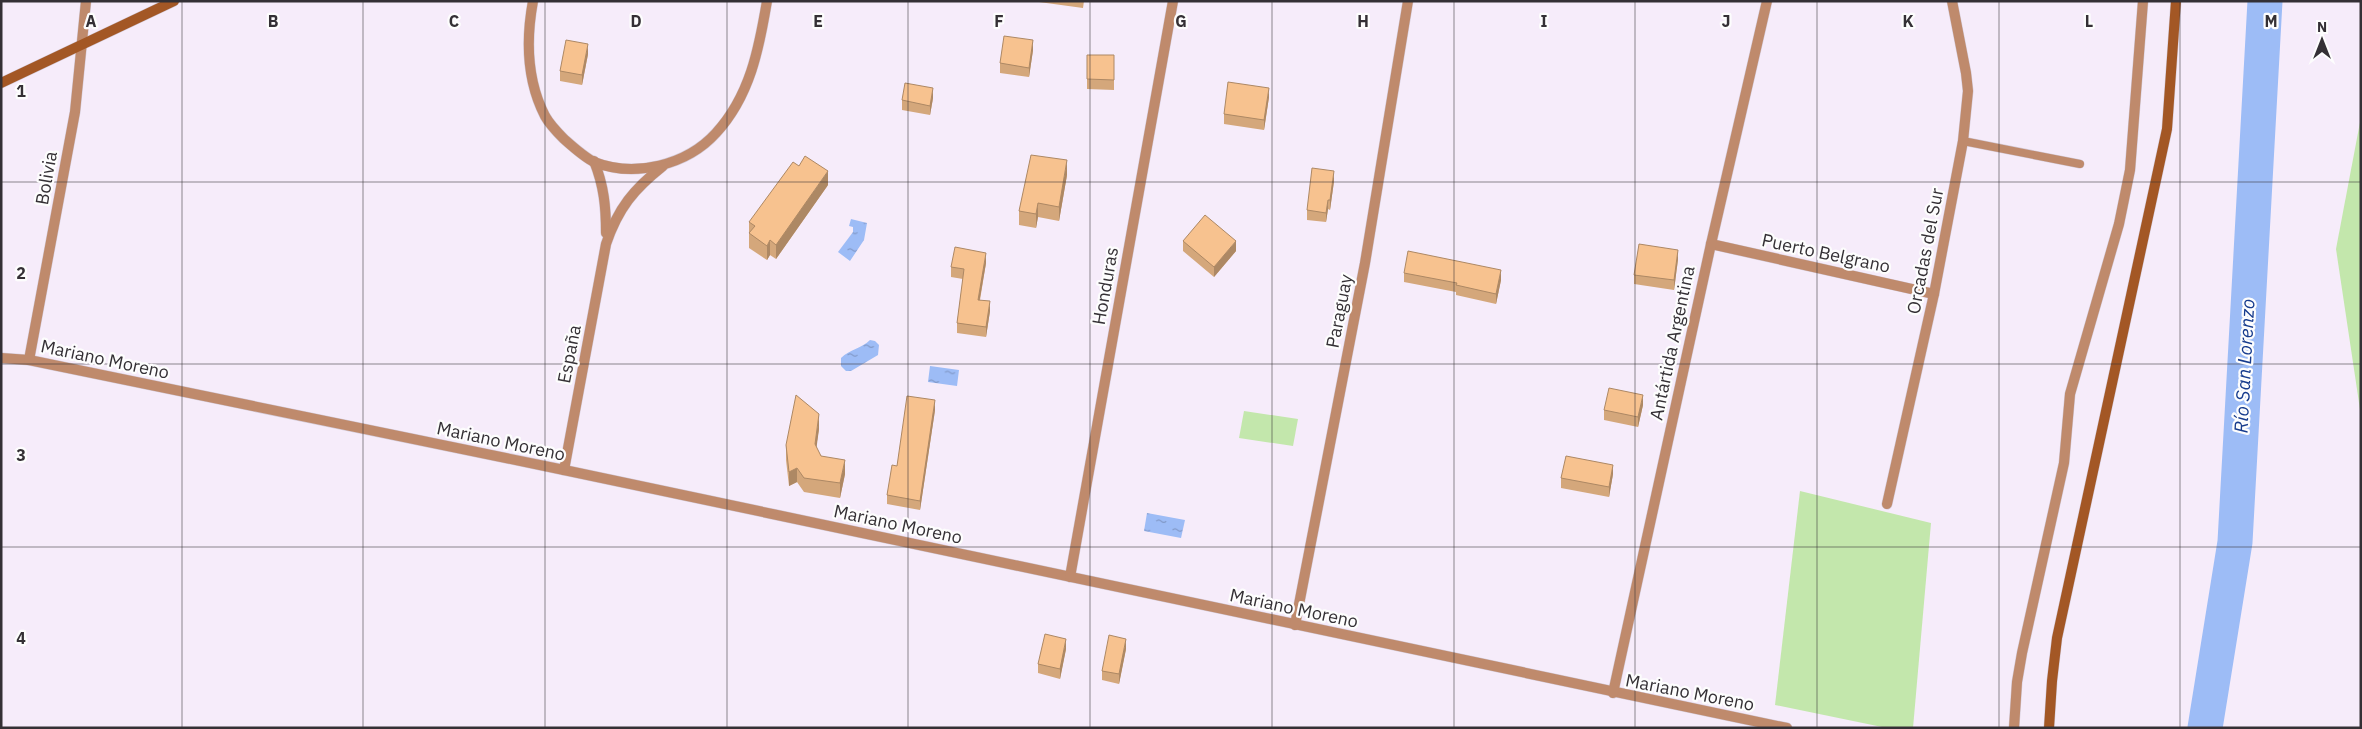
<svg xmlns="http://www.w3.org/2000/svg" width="2362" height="729" viewBox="0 0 2362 729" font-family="'IBM Plex Sans',sans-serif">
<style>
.grass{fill:#c3e7ac}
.water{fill:url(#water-ripples)}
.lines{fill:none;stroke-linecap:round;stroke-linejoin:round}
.river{stroke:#9dbcf6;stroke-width:35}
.lane-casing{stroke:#d3cad7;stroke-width:9}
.street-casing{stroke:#d3cad7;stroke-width:11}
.secondary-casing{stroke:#d3cad7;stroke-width:11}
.lane{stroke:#bf8a6c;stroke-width:8}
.street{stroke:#bf8a6c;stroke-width:10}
.secondary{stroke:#a35725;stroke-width:10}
.wall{fill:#d4a77b}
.shaded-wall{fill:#ad8864}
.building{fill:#f7c28f;stroke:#ad8864}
.grid{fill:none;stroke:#343035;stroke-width:1;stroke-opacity:0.55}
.labels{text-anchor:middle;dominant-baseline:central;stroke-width:4.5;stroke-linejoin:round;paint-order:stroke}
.street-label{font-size:18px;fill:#343035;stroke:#fdfdfd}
.water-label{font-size:19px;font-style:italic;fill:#163b8d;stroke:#fdfdfd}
.grid-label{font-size:16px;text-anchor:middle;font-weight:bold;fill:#343035;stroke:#fdfdfd;stroke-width:4.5;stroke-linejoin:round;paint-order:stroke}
</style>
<defs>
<pattern id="water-ripples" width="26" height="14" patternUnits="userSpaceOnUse" patternTransform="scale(1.25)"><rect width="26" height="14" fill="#9dbcf6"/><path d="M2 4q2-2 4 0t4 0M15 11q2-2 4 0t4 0" fill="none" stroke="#8199c8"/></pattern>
</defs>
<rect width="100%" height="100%" fill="#f6ecfa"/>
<g class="grass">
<polygon points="2361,117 2361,416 2336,249"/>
<polygon points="1244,411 1298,419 1293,446 1239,438"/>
<polygon points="1800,491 1931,523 1913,728 1887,728 1775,705"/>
</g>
<g class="water">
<polygon points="851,219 867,223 864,240 850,261 838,252 853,232 853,227 849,226"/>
<path d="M870,340L875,341L879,345L878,355L851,371H846L841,366V358C850,349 861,349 870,340Z"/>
<polygon points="930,366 959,370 957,386 928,382"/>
<polygon points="1147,513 1185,520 1181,538 1144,531"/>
</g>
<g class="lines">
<polyline class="river" points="2205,728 2235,542 2265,1"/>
<defs>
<polyline id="lane" points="1963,141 2080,164"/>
<g id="street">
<path d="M533,1C526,39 527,81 545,116C550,125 557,132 564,139C573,147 584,157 594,162C635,178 687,165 716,133C750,96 759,49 767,1"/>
<path d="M594,161C604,186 606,207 606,233"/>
<polyline points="1711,244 1934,294"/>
<polyline points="1,358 29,360 564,470 1787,728"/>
<polyline points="29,360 75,112 86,1"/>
<path d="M564,470L606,244C618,208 634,189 663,166"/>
<polyline points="1887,504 1934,294 1963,141 1968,91 1966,73 1952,1"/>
<polyline points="1070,577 1173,1"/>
<polyline points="1295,625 1365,263 1408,1"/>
<polyline points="1613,693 1711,244 1767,1"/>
<polyline points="2014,728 2017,682 2022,653 2064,463 2070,394 2119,224 2130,170 2143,1"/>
</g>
<g id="secondary">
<polyline points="1,83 174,1"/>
<polyline points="2049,728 2052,681 2057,638 2167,129 2176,1"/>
</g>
</defs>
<use href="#lane" class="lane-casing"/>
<use href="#street" class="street-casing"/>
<use href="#secondary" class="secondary-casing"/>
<use href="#lane" class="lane"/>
<use href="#street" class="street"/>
<use href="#secondary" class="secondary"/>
</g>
<g class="wall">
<polygon points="1039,1 1084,1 1083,8 1039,2"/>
<polygon points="1033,50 1029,77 1000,73 1000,63"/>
<polygon points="588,54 582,85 560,81 560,71"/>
<polygon points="1087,55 1114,55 1114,90 1087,89"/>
<polygon points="1269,97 1264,130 1224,124 1224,114"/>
<polygon points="933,98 930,115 902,110 902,100"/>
<polygon points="1067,175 1059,221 1038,217 1036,228 1019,225 1019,211"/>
<polygon points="1334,181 1330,210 1328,209 1326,222 1307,220 1307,210"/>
<polygon points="828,185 776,259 770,255 767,260 749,248 749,222"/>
<polygon points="1183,241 1236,251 1214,277 1183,251"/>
<polygon points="1678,259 1674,290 1634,284 1634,275"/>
<polygon points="986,263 980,300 990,311 986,337 957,333 957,323 963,279 951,277 951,267"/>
<polygon points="1404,273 1501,280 1496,304 1456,295 1456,292 1404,282"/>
<polygon points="1643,405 1638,427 1604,420 1604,410"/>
<polygon points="935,410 920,510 887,504 887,495 897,466"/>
<polygon points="819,429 816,447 821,456 845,474 840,498 804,492 797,482 789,486 786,460 786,445"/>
<polygon points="1613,474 1609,497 1561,488 1561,478"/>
<polygon points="1066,649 1060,679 1038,673 1038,664"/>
<polygon points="1126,649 1119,684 1102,680 1102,671"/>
</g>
<g class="shaded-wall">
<polygon points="1033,40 1033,50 1029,77 1029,68"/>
<polygon points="588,44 588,54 582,85 582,75"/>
<polygon points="933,88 933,98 930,115 930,106"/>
<polygon points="1269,88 1269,97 1264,130 1264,120"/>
<polygon points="1067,160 1067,175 1059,221 1059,207"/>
<polygon points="828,171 828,185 776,259 776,245"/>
<polygon points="1334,171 1334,181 1330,210 1330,200"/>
<polygon points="1328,200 1328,209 1326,222 1326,213"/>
<polygon points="1038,203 1038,217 1036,228 1036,214"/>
<polygon points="770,240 770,255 767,260 767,246"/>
<polygon points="1236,241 1236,251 1214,277 1214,267"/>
<polygon points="1678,250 1678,259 1674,290 1674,280"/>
<polygon points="986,253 986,263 978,309 978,300"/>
<polygon points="1501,270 1501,280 1496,304 1496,294"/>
<polygon points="990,301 990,311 986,337 986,327"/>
<polygon points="1643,395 1643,405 1638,427 1638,417"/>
<polygon points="935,400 935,410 920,510 920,501"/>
<polygon points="819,414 819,429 815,459 815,444"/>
<polygon points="845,460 845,474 840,498 840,483"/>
<polygon points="1613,465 1613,474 1609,497 1609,487"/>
<polygon points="797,468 797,482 789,486 789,472"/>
<polygon points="1066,639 1066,649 1060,679 1060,669"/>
<polygon points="1126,639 1126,649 1119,684 1119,674"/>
</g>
<g class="building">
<polygon points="1004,36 1033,40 1029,68 1000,63"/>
<polygon points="566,40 588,44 582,75 560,71"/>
<polygon points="1087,55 1114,55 1114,80 1087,79"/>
<polygon points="1228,82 1269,88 1264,120 1224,114"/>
<polygon points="905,83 933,88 930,106 902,100"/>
<polygon points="1031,155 1067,160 1059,207 1038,203 1036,214 1019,211"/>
<polygon points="805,156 828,171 776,245 770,240 767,246 749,233 755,226 749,222 793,162 799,166"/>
<polygon points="1312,168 1334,171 1330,200 1328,200 1326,213 1307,210"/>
<polygon points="1205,215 1236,241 1214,267 1183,241"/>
<polygon points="1639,244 1678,250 1674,280 1634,275"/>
<polygon points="955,247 986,253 978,300 990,301 986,327 957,323 964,269 951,267"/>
<polygon points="1408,251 1501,270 1496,294 1456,285 1457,283 1404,273"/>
<polygon points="1609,388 1643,395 1638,417 1604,410"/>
<polygon points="796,395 819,414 815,444 821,456 845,460 840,483 804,478 797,468 789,472 786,445"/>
<polygon points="907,396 935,400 920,501 887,495 892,465 897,466"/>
<polygon points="1566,456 1613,465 1609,487 1561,478"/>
<polygon points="1045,634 1066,639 1060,669 1038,664"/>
<polygon points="1109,635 1126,639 1119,674 1102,671"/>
</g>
<path class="grid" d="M182,1V728M363,1V728M545,1V728M727,1V728M908,1V728M1090,1V728M1272,1V728M1454,1V728M1635,1V728M1817,1V728M1999,1V728M2180,1V728M1,182H2361M1,364H2361M1,547H2361"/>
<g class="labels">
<g class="street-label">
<text transform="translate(46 178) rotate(-80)">Bolivia</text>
<text transform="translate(1925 251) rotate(-79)">Orcadas del Sur</text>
<text transform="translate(1826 253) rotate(12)">Puerto Belgrano</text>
<text transform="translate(1105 286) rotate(-80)">Honduras</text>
<text transform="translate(1339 311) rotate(-79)">Paraguay</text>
<text transform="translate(1672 343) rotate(-78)">Antártida Argentina</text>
<text transform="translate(569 354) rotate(-79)">España</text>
<text transform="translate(105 359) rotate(12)">Mariano Moreno</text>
<text transform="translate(501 441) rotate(12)">Mariano Moreno</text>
<text transform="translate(898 524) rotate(12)">Mariano Moreno</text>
<text transform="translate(1294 608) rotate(12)">Mariano Moreno</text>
<text transform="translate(1690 692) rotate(11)">Mariano Moreno</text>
</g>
<g class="water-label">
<text transform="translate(2244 366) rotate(-87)">Río San Lorenzo</text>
</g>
</g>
<g class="grid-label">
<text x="91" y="27">A</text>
<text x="273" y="27">B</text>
<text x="454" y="27">C</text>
<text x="636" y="27">D</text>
<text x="818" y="27">E</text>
<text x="999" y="27">F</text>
<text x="1181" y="27">G</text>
<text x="1363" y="27">H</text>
<text x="1544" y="27">I</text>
<text x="1726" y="27">J</text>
<text x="1908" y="27">K</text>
<text x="2089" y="27">L</text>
<text x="2271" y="27">M</text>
<text x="21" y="97">1</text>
<text x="21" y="279">2</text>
<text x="21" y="461">3</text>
<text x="21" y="644">4</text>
</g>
<rect width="2362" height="729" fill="none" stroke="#343035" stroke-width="5"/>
<g transform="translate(2322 40)" stroke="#fdfdfd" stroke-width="4" paint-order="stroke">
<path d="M0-4L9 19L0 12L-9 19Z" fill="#343035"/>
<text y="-8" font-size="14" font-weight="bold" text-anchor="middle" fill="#343035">N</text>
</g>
</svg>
